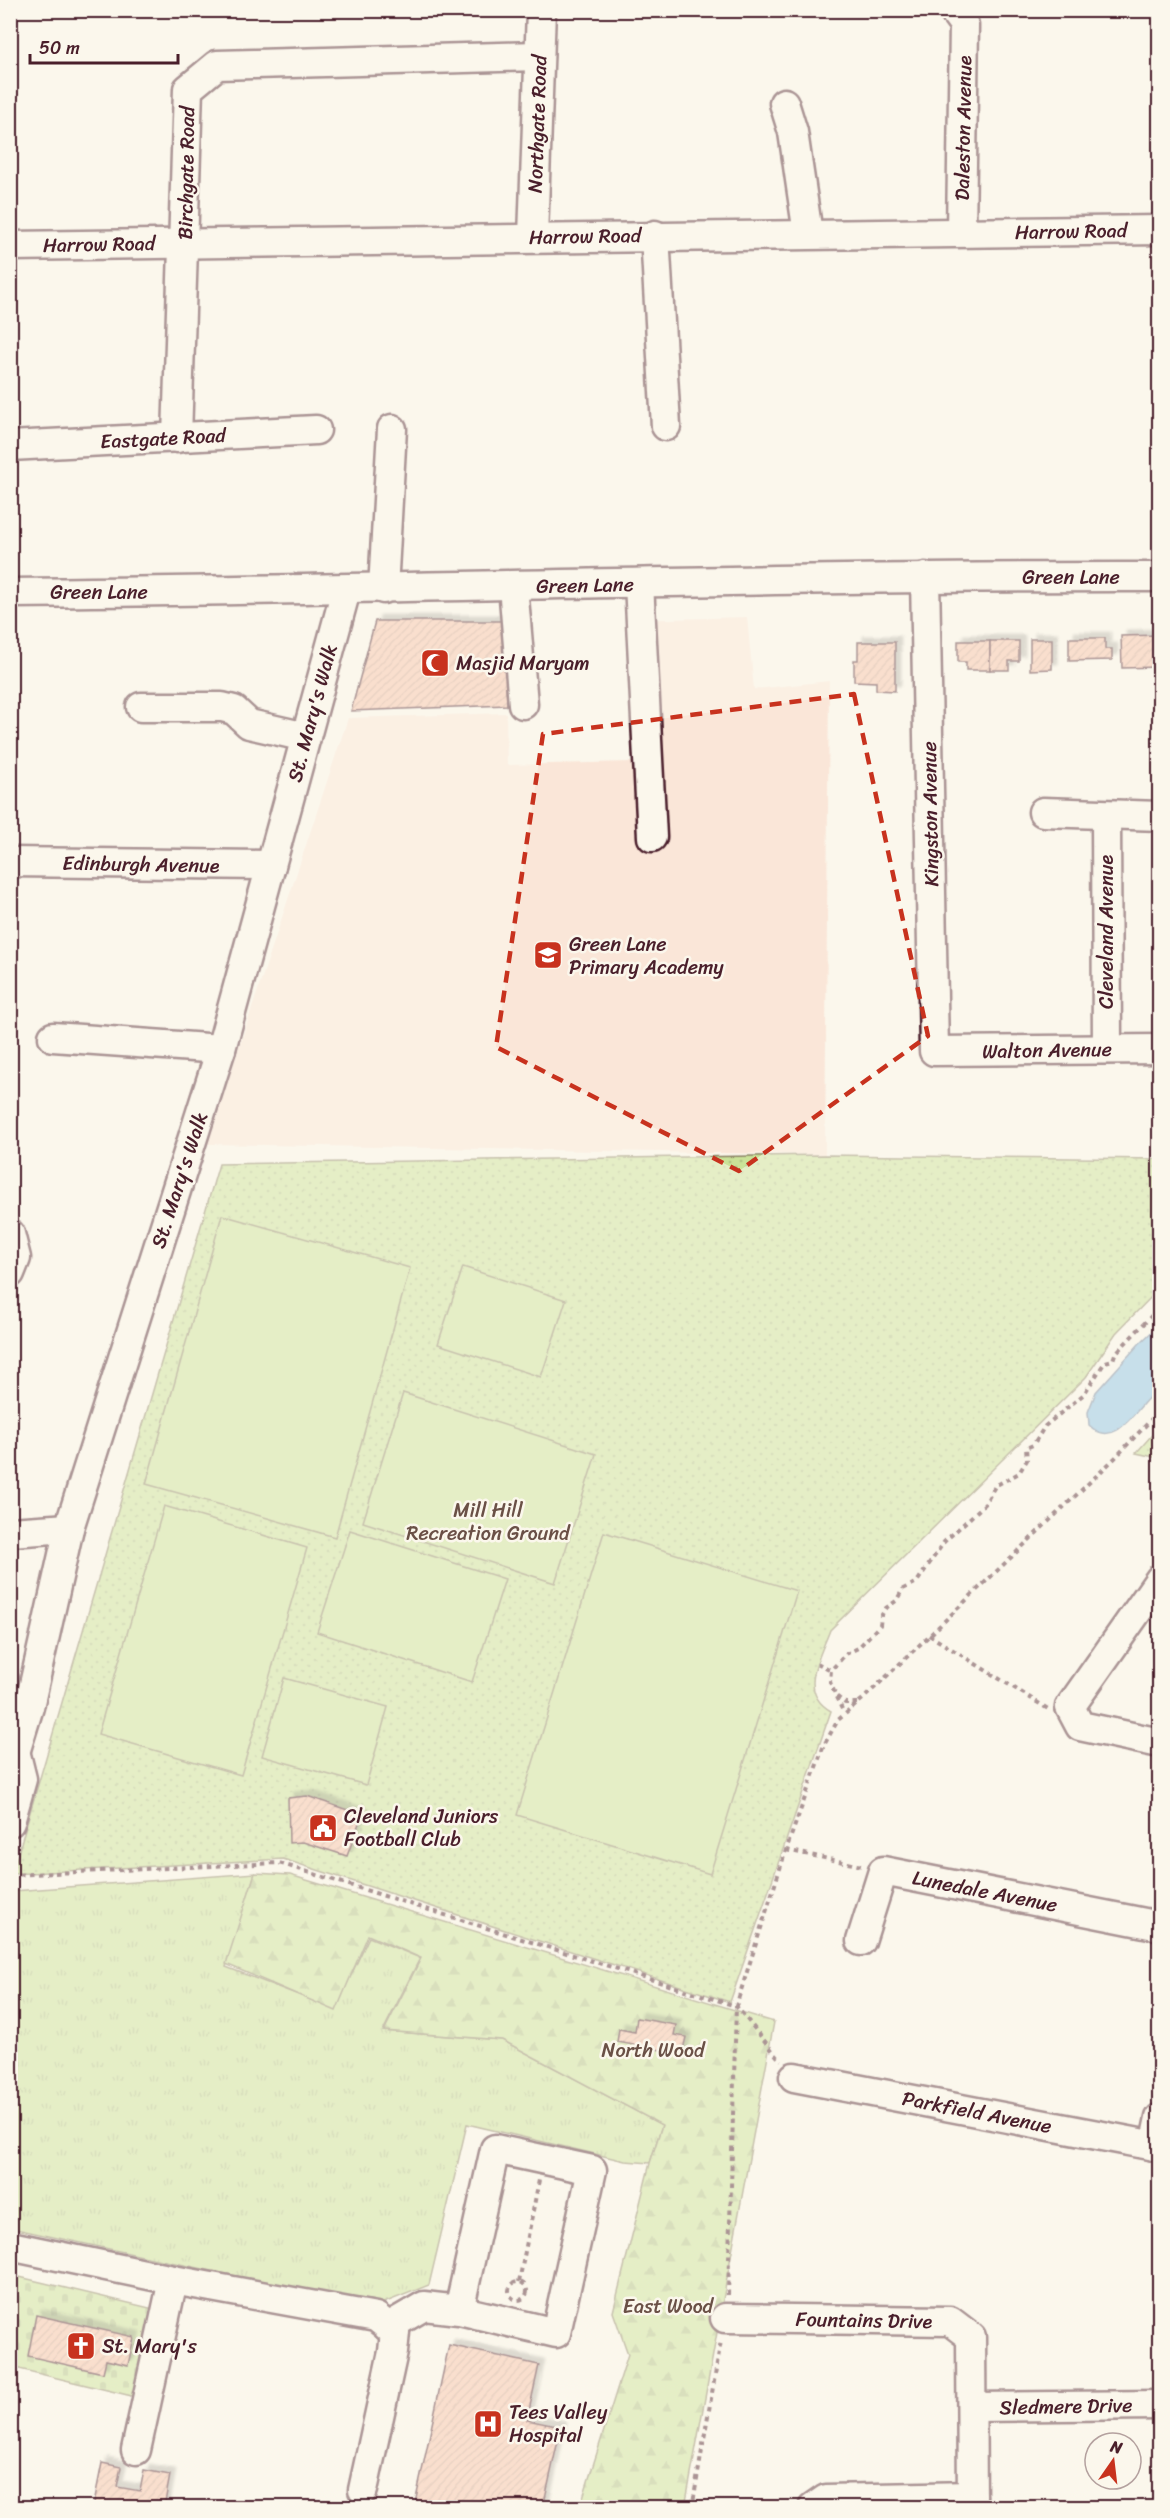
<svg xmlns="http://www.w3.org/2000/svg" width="1170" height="2518" font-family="Sriracha,sans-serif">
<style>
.built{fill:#fae6d8}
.grass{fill:url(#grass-tufts);stroke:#8a8062;stroke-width:1.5}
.forest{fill:url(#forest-firs);stroke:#8a8062;stroke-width:1.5}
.cemetery{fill:url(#cemetery-stones);stroke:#8a8062;stroke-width:1.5}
.park{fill:url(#park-dots);stroke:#8a8062;stroke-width:1.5}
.garden{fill:#cae298;stroke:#8a8062;stroke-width:1.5}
.water{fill:#87c0e6;stroke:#6f809b;stroke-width:1.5}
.building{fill:url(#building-hatch);stroke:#4a1f2b;stroke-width:1.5;filter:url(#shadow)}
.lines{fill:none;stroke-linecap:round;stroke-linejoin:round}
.minor-casing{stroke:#4a1f2b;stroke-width:33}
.path{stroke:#4a1f2b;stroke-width:4;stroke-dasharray:4.5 4.5;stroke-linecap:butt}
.minor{stroke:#fbf7ec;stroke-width:28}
.marked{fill:none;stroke:#c8321e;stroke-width:4.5;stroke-dasharray:12 8;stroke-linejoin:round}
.labels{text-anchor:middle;stroke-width:5;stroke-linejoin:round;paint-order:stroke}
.street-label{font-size:20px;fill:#4a1f2b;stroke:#fbf7ec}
.poi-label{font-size:20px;fill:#4a1f2b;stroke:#fbf7ec;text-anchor:start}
.park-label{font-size:20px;fill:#6a5046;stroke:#fbf7ec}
</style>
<defs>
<pattern id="grass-tufts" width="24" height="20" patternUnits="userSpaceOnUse" patternTransform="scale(1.5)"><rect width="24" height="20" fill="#cae298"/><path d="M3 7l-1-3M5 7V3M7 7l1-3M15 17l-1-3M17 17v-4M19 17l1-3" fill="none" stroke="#afc183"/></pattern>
<pattern id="forest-firs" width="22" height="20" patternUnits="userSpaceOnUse" patternTransform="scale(1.5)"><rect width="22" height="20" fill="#cae298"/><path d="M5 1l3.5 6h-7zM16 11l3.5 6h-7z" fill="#afc183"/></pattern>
<pattern id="cemetery-stones" width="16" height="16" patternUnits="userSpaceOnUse" patternTransform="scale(1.5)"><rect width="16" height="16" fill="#cae298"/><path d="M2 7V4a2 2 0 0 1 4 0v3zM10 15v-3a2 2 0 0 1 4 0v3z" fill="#afc183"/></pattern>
<pattern id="park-dots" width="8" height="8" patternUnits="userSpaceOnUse" patternTransform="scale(1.5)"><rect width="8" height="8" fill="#cae298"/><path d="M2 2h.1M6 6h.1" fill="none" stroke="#afc183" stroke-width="1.8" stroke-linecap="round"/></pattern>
<pattern id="building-hatch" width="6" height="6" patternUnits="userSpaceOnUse" patternTransform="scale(1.5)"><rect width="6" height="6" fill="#f6c0a8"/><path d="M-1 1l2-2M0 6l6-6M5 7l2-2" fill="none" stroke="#d4a591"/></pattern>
<filter id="shadow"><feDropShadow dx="5.5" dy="-5.5" stdDeviation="1.5" flood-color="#0004"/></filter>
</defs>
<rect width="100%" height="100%" fill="#fbf7ec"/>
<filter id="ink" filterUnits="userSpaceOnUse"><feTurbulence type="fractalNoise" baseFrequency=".0167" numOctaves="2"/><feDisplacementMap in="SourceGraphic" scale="12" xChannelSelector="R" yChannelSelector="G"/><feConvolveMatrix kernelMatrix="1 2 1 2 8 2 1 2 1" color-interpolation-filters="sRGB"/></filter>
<g filter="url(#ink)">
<polygon class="built" points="747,617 754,689 829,681 825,1155 207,1144 348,718 506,713 507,765 633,762 630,620"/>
<polygon class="grass" points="255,1873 226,1967 335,2009 369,1937 420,1958 383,2031 502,2040 662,2125 650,2163 625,2161 467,2124 429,2285 376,2306 11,2228 10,1899 13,1891"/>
<polygon class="forest" points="255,1873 290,1875 774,2022 685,2507 580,2507 628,2354 613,2312 650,2163 662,2125 502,2040 384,2031 421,1958 368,1935 336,2011 226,1964"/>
<polygon class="cemetery" points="11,2275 154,2309 136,2397 11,2367"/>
<g class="park">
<path d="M 825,1155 L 1159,1159 L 1159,1289 L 1116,1333 L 1086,1377 L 830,1630 C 820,1657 797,1692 831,1711 L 730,2002 L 283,1859 L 12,1874 L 219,1164 Z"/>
<polygon points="1159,1427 1159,1458 1136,1453"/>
</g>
<g class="garden">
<polygon points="222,1215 410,1268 335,1537 146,1484"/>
<polygon points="463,1267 566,1300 541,1377 438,1344"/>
<polygon points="403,1393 596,1454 555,1583 363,1522"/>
<polygon points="164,1506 307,1548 241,1775 98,1734"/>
<polygon points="350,1530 505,1579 472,1682 317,1632"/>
<polygon points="604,1532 797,1591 710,1874 517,1815"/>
<polygon points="284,1678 388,1707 366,1785 262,1756"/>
</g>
<path class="water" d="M 1159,1325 C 1160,1343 1162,1364 1160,1382 C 1158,1389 1148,1398 1143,1404 C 1129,1421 1110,1447 1089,1425 L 1088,1412 L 1096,1392 L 1139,1344 Z"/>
<g class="building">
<polygon points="375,621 504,621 507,705 351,711"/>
<polygon points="1157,635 1158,667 1122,668 1121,636"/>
<polygon points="1069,638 1105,638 1105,649 1112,649 1112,660 1069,661"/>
<polygon points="1030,639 1052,639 1052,669 1030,670"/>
<polygon points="958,641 990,641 990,670 966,670 966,662 958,662"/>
<polygon points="990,641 1019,641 1019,661 1009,661 1009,670 990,670"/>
<polygon points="858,642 895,642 895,691 876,690 876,682 854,681 854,660 858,660"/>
<polygon points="307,1796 362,1815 347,1856 303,1842 289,1843 288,1798"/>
<polygon points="637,2018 676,2025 674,2035 686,2037 682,2054 617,2042 619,2029 635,2032"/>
<polygon points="36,2315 134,2337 128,2365 106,2360 103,2373 28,2356"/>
<polygon points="449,2345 539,2365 527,2420 561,2427 543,2508 414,2508"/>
<polygon points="102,2463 121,2467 117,2487 140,2491 144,2470 170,2475 164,2508 93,2508"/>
</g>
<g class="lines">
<g class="minor-casing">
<g id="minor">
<polyline points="953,10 964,25 961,232"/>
<polyline points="784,103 793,132 808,234"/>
<polyline points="655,235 666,426"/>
<polyline points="533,237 541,10"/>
<polyline points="10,246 1160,230"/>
<polyline points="177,438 188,89 217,65 539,56"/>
<polyline points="10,446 316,430"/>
<polyline points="925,577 934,1051 1160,1049"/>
<polyline points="639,583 652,837"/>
<polyline points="513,586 523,704"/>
<polyline points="383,589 392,429"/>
<path d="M 10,593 C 394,590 776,576 1160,577"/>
<polyline points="141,707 222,707 234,710 249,724 306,737"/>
<polyline points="1043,812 1160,816"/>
<polyline points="1106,815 1107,1049"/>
<polyline points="10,862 271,865"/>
<polyline points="53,1037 221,1049"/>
<polyline points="10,1234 16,1258 10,1273"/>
<polyline points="10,1532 69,1528"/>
<polyline points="1160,1579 1070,1707 1080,1726 1160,1743"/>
<polyline points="10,1769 29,1707 69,1528 221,1049 346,590"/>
<polyline points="10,1822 22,1779 15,1751"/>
<polyline points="861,1941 883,1871 1160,1926"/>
<polyline points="794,2077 1160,2147"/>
<polyline points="1154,2146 1160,2118"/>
<polyline points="10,2246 173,2280 376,2317 395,2332 393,2352 363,2490"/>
<polyline points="725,2318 950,2321 971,2337 972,2508"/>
<polyline points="388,2327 424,2306 459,2310 556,2333 592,2170 495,2149 459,2310"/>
<polyline points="972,2407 1160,2405"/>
<polyline points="136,2450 173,2280"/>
<polyline points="813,2508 826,2499 972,2496"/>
</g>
</g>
<g class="path">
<polyline points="929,1635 1048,1709"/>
<polyline points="817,1663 831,1670"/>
<polyline points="836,1697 844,1713"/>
<polyline points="857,1703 845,1703 836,1696 830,1682 831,1670 846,1654 858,1648 880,1625 881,1616 886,1608 896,1601 903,1589 917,1582 944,1542 985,1504 995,1486 1019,1473 1027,1460 1026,1448 1033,1445 1045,1426 1084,1394 1105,1362 1113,1360 1115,1354 1160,1307"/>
<polyline points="786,1850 862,1866"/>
<polyline points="10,1875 279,1863 736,2006 781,2061"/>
<polyline points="519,2282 539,2180"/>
<circle cx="518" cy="2291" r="9"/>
<polyline points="728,2295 736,2006 786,1850 824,1745 838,1720 864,1698 1115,1458 1160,1410"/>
<polyline points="692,2508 721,2341"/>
</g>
<use href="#minor" class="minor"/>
</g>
</g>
<path d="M0 0H1170V2518H0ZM 854,694 L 928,1036 L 739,1171 L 496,1047 L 543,734 Z" fill="#fbf7ec" fill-opacity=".55" fill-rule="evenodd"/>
<path class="marked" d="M 854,694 L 928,1036 L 739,1171 L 496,1047 L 543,734 Z"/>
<defs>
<g id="mosque-square" transform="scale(1.5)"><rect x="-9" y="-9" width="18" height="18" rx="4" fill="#c8321e" stroke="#fbf7ec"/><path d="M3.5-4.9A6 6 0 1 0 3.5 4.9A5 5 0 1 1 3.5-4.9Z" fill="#fff"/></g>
<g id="school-square" transform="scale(1.5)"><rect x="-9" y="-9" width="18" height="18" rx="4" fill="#c8321e" stroke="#fbf7ec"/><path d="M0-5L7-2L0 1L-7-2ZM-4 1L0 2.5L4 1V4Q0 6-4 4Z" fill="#fff"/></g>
<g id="civic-square" transform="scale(1.5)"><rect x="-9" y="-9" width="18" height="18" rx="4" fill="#c8321e" stroke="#fbf7ec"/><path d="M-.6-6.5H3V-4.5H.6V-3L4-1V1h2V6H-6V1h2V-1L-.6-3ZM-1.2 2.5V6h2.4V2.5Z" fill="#fff"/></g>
<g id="church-square" transform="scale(1.5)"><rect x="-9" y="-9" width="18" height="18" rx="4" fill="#c8321e" stroke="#fbf7ec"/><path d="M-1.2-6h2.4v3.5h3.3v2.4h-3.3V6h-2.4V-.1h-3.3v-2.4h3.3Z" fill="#fff"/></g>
<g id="hospital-square" transform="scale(1.5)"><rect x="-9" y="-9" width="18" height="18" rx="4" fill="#c8321e" stroke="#fbf7ec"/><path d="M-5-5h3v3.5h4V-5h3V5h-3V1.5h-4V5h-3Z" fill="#fff"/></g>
</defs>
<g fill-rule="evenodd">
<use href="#mosque-square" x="435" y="663"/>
<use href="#school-square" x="548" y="955"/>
<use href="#civic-square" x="323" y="1828"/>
<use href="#church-square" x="81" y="2346"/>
<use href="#hospital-square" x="488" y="2424"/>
</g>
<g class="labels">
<g class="street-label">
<text transform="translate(537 124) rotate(-88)" y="7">Northgate Road</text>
<text transform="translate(963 128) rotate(-89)" y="7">Daleston Avenue</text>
<text transform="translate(186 173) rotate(-89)" y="7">Birchgate Road</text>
<text transform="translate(1071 231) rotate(-1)" y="7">Harrow Road</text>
<text transform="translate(585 236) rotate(-1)" y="7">Harrow Road</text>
<text transform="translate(99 244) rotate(-1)" y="7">Harrow Road</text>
<text transform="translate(163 438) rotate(-3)" y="7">Eastgate Road</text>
<text x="1071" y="584">Green Lane</text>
<text transform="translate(585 585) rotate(-1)" y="7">Green Lane</text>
<text x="99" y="599">Green Lane</text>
<text transform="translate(312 713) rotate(-75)" y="7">St. Mary's Walk</text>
<text transform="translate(930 814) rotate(-91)" y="7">Kingston Avenue</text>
<text transform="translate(141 864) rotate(1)" y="7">Edinburgh Avenue</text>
<text transform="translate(1106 932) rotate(-90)" y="7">Cleveland Avenue</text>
<text transform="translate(1047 1050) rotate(-1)" y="7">Walton Avenue</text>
<text transform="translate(179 1180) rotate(-72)" y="7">St. Mary's Walk</text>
<text transform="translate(985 1891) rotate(11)" y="7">Lunedale Avenue</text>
<text transform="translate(977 2112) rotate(11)" y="7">Parkfield Avenue</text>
<text transform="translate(864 2320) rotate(1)" y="7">Fountains Drive</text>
<text transform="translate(1066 2406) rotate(-1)" y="7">Sledmere Drive</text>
</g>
<g class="poi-label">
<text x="456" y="670">Masjid Maryam</text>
<text x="569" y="951">Green Lane<tspan x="569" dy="23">Primary Academy</tspan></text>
<text x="344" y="1823">Cleveland Juniors<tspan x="344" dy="23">Football Club</tspan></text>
<text x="102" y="2353">St. Mary's</text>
<text x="509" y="2419">Tees Valley<tspan x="509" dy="23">Hospital</tspan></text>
</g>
<g class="park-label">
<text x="488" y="1517">Mill Hill<tspan x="488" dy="23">Recreation Ground</tspan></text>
<text x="653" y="2057">North Wood</text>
<text x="668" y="2313">East Wood</text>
</g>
</g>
<rect width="1170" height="2518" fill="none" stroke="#fbf7ec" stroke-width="36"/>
<rect x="18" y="18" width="1134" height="2482" fill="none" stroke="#4a1f2b" stroke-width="2" filter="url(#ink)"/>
<g transform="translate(1113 2461) rotate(14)"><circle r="28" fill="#fbf7ec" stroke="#b4a19f" stroke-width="1.5"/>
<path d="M0-4.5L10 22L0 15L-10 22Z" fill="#c8321e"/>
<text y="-9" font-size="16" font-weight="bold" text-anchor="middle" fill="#4a1f2b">N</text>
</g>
<path d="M30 54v9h148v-9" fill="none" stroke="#4a1f2b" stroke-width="3"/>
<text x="39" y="54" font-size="18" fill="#4a1f2b" stroke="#fbf7ec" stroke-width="4.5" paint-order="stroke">50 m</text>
</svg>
